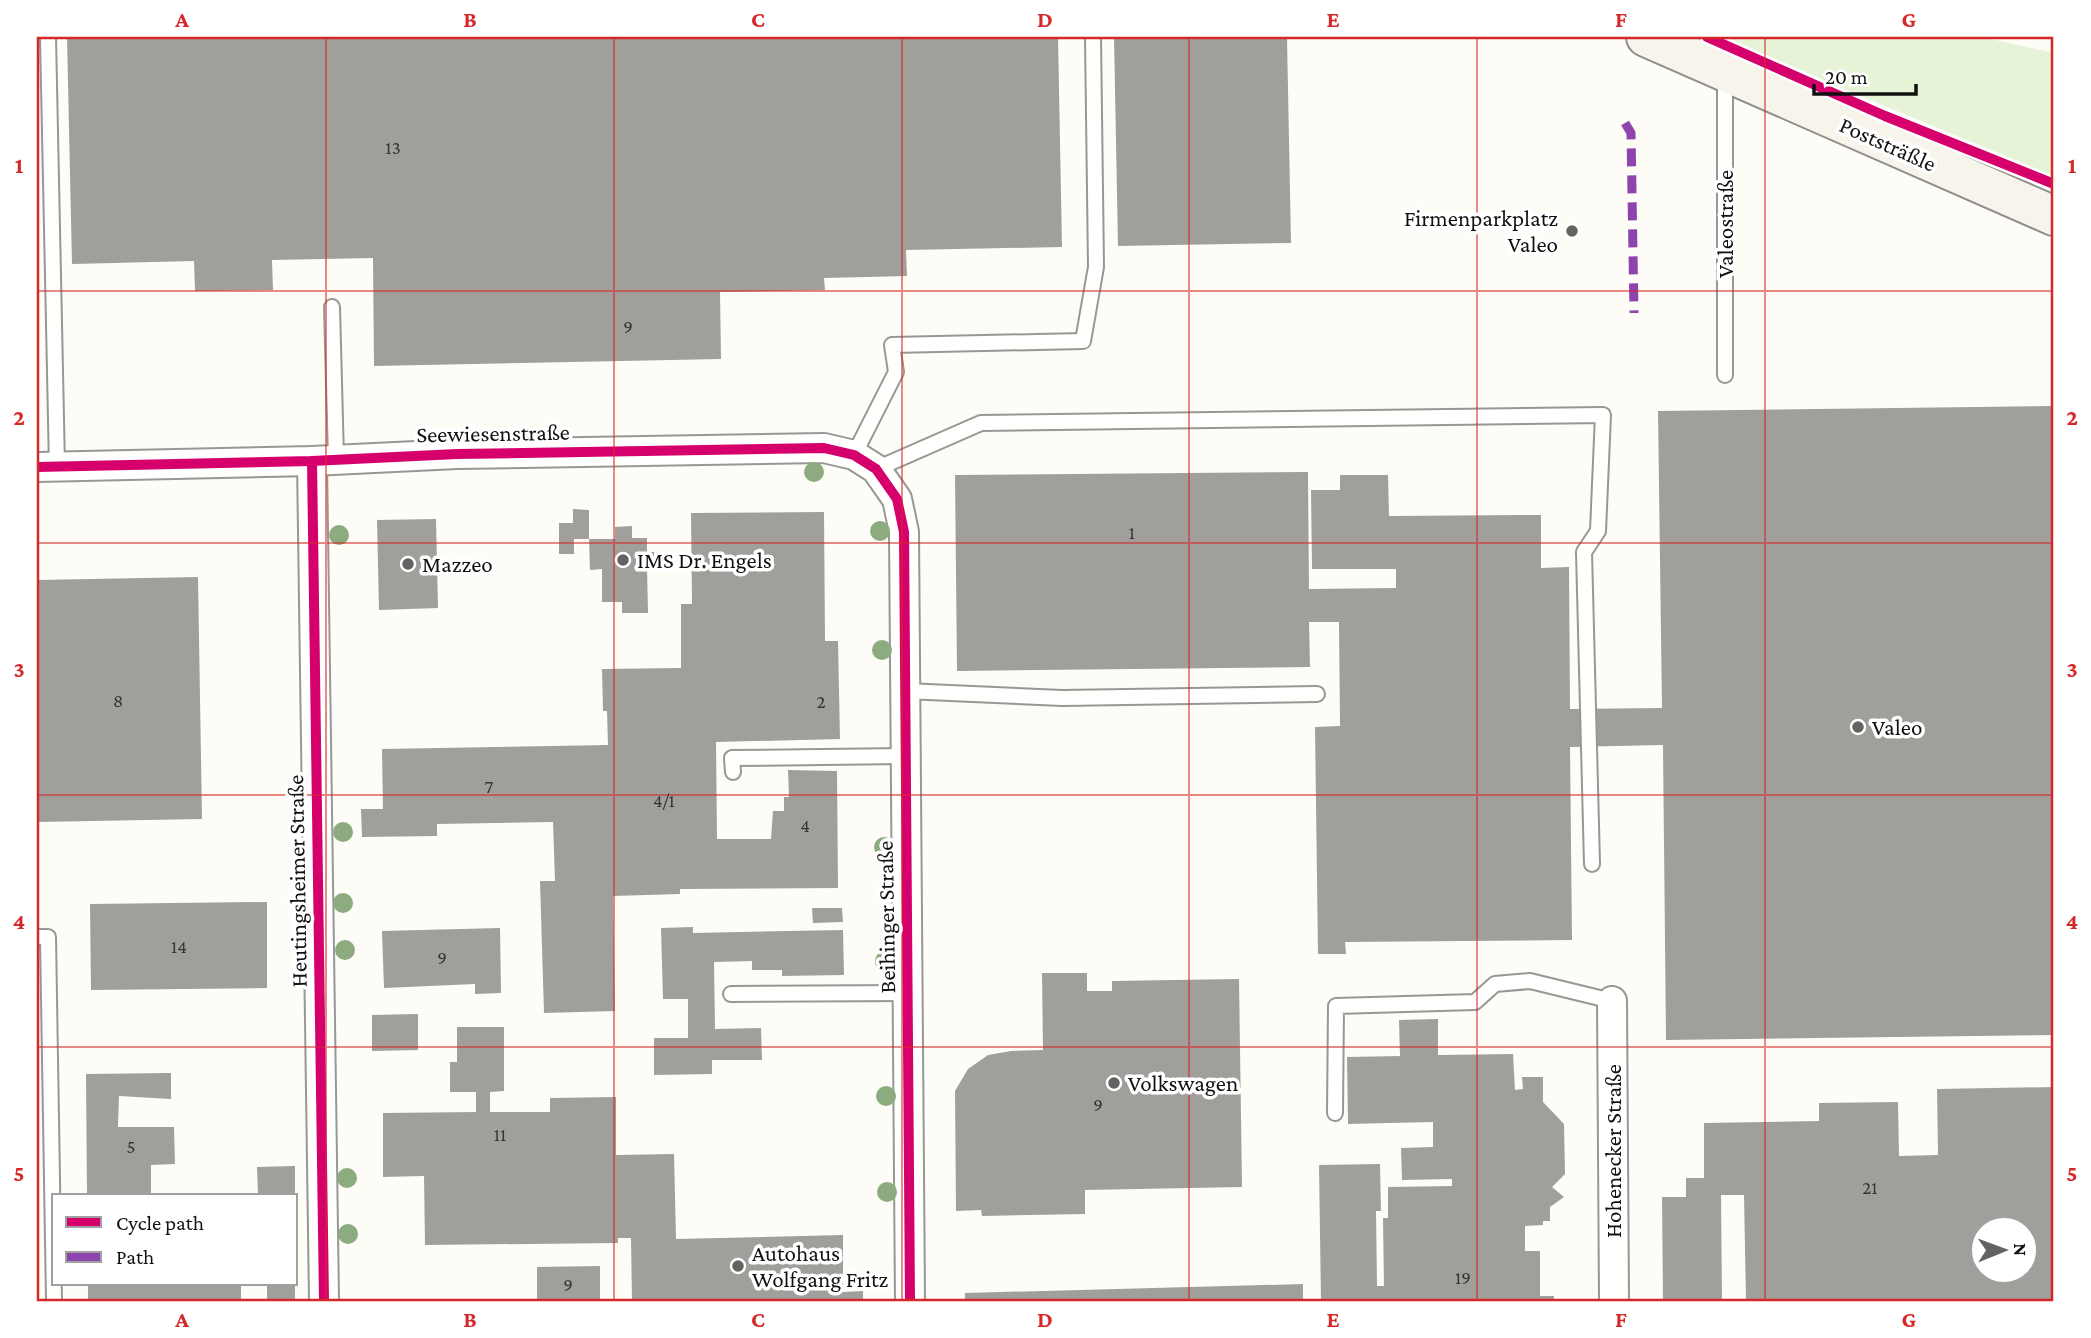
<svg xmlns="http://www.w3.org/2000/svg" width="2091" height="1338" font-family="'Crimson Pro',serif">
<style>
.green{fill:#e7f3d7}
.building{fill:#a19f9c;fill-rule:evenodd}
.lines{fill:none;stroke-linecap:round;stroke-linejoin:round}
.lane-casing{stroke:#979795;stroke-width:18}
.street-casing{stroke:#979795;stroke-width:32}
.secondary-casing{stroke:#8e8d8b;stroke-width:42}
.lane{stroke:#fffffe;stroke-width:14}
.street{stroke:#fffffe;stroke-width:28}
.secondary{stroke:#f6f4eb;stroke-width:38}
.quiet{stroke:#8e44ad;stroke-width:9;stroke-dasharray:18 9;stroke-linecap:butt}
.cycleway-casing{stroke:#fff;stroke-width:15}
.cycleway{stroke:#d6006c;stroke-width:10}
.tree{fill:#8cac80}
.grid{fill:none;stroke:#d62828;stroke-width:2;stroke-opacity:0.55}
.poi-dot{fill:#646362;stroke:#fff;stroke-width:2.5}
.labels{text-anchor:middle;stroke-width:7;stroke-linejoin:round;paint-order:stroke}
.number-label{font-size:19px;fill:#353434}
.street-label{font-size:23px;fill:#111;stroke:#fff}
.poi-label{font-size:23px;fill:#111;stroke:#fff;text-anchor:start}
.neatline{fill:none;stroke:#d62828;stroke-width:2.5}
.grid-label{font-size:23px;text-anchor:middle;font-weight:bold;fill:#d62828}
</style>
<rect width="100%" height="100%" fill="#fdfcf7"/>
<polygon class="green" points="1726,37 1982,37 2054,53 2054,176 1839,87"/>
<g class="building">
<polygon points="67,37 1058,37 1062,247 906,250 907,276 824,278 825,290 720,292 721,359 374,366 373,258 272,260 273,290 195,291 194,261 72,264"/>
<polygon points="1114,37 1287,37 1291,243 1118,246"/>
<polygon points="2054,406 2054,1035 1666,1040 1663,745 1570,747 1572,940 1345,942 1346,954 1318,954 1315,727 1340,726 1339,622 1309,622 1310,667 957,671 955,475 1308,472 1309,589 1396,588 1396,569 1312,569 1311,490 1340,490 1340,475 1388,475 1389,516 1541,515 1541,568 1569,567 1570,709 1662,708 1658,411"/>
<polygon points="573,509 589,510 589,539 574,539 574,554 559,554 559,523 573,523"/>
<polygon points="824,512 825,641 838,641 840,739 716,742 717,839 771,839 773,811 784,811 784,797 789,797 788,770 837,771 838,888 680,889 680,894 613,896 615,1011 544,1013 540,881 555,881 553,822 437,824 437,836 362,837 361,809 383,809 382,749 608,745 607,711 603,711 602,669 681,668 681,604 692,604 691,513"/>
<polygon points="436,519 438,608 379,610 377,520"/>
<polygon points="632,526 632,538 647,538 647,552 654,552 654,567 647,567 648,613 622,613 622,602 602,602 602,569 590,570 589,539 615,539 615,527"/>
<polygon points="198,577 202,819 37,822 37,580"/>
<polygon points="267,902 267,988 91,990 90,904"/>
<polygon points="812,908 842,908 843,922 813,923"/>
<polygon points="693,927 693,933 843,930 844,975 782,976 782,970 752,970 752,961 714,962 715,1029 761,1028 762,1060 712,1060 712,1074 654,1075 654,1038 688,1038 688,999 663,999 661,928"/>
<polygon points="500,928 501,993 475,994 475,984 384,988 382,931"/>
<polygon points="1042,973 1087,973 1087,991 1112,991 1112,981 1239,979 1242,1187 1085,1190 1085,1214 982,1216 981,1210 956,1211 955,1091 968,1069 988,1055 1011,1051 1043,1050"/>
<polygon points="418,1014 418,1050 372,1051 372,1015"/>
<polygon points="1438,1019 1438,1055 1513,1054 1515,1090 1523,1089 1522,1077 1543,1077 1543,1102 1564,1124 1565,1174 1552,1187 1564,1197 1550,1207 1550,1221 1543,1221 1543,1225 1525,1226 1525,1251 1540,1251 1540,1296 1554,1296 1554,1301 1321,1301 1319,1165 1380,1164 1381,1211 1376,1211 1377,1286 1384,1286 1383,1218 1388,1218 1388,1187 1452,1186 1452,1179 1402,1180 1401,1148 1433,1147 1433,1122 1348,1124 1347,1057 1400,1056 1399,1020"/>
<polygon points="457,1027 504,1027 504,1091 490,1092 490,1112 550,1112 550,1098 616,1097 616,1155 674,1154 676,1239 843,1235 843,1292 863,1291 863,1301 632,1301 631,1238 618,1238 618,1243 425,1245 424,1176 383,1177 383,1113 476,1112 476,1092 450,1092 450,1062 457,1062"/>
<polygon points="171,1073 171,1099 119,1096 118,1127 174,1127 175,1164 151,1165 151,1196 87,1196 86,1074"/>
<path d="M 2054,1087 L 2054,1301 L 1746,1301 L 1744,1195 L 1721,1195 L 1722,1301 L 1663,1301 L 1662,1197 L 1686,1197 L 1686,1178 L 1704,1178 L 1704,1123 L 1819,1121 L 1819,1103 L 1898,1102 L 1899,1156 L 1938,1155 L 1937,1089 ZM 1982,1230 L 2024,1230 L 2024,1272 L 1982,1272 Z"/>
<polygon points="295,1166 295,1196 258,1196 257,1167"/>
<polygon points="600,1266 600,1301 537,1301 537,1267"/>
<rect x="88" y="1284" width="153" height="17"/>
<rect x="267" y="1284" width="28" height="17"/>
<polygon points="1303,1284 1303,1301 965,1301 965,1293"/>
</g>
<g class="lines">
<g class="lane-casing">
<g id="lane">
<polyline points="48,37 57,467"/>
<polyline points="332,307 336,459"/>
<polyline points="1725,375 1725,74"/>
<polyline points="854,455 896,372 892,345 1083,341 1096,267 1093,37"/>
<polyline points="876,469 981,423 1603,415 1598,531 1584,552 1592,864"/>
<polyline points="905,691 1062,698 1317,694"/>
<polyline points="733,772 732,758 905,756"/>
<polyline points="37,937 48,937 54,1301"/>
<polyline points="731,994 908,993"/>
<polyline points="1335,1113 1336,1006 1475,1002 1495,984 1530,981 1612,1001"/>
</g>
</g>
<g class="street-casing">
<g id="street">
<polyline points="312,461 324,1301"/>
<polyline points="37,467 312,461 457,454 824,448 854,455 876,469 897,499 904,532 910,1301"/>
<polyline points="1612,1001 1614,1301"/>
</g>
</g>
<g class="secondary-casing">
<polyline id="secondary" points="1646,37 2054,216"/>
</g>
<use href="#lane" class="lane"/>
<use href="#street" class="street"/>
<use href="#secondary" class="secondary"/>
<polyline class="quiet" points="1625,123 1631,133 1634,313"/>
<g class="cycleway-casing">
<g id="cycleway">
<polyline points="1707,37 1885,116 2054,184"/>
<polyline points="312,461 324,1301"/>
<polyline points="37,467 312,461 457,454 824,448 854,455 876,469 897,499 904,532 910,1301"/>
</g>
</g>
<use href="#cycleway" class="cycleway"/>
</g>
<g class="tree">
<circle cx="814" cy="472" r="10"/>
<circle cx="880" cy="531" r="10"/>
<circle cx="339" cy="535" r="10"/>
<circle cx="882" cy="650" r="10"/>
<circle cx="343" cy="832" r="10"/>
<circle cx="884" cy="847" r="10"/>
<circle cx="343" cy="903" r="10"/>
<circle cx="345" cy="950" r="10"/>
<circle cx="885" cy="961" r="10"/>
<circle cx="886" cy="1096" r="10"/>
<circle cx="347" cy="1178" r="10"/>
<circle cx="887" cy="1192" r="10"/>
<circle cx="348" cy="1234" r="10"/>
</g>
<path class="grid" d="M 326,37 L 326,1301M 614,37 L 614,1301M 902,37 L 902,1301M 1189,37 L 1189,1301M 1477,37 L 1477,1301M 1765,37 L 1765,1301M 37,291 L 2054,291M 37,543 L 2054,543M 37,795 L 2054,795M 37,1047 L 2054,1047"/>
<g class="poi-dot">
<circle cx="1572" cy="231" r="7"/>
<circle cx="623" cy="560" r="7"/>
<circle cx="408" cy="564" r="7"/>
<circle cx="1858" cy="727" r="7"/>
<circle cx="1114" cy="1083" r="7"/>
<circle cx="738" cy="1266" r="7"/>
</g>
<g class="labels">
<g class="number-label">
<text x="393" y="154">13</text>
<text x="628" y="333">9</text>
<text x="1132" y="539">1</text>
<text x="118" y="707">8</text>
<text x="821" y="708">2</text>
<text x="489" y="793">7</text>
<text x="664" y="807">4/1</text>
<text x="805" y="832">4</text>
<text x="179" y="953">14</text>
<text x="442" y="964">9</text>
<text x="1098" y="1111">9</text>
<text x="500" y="1141">11</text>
<text x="131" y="1153">5</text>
<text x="1870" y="1194">21</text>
<text x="1463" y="1284">19</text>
<text x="568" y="1291">9</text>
</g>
<g class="street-label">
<text transform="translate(1888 144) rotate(24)" y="8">Poststräßle</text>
<text transform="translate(1725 224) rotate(-90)" y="8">Valeostraße</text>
<text transform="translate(493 433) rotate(-1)" y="8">Seewiesenstraße</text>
<text transform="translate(297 881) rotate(-91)" y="8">Heutingsheimer Straße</text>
<text transform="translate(886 917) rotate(-91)" y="8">Beihinger Straße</text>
<text transform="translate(1613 1151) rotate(-90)" y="8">Hohenecker Straße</text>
</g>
<g class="poi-label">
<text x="1558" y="226" text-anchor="end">Firmenparkplatz<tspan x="1558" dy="26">Valeo</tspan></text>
<text x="637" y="568">IMS Dr. Engels</text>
<text x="422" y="572">Mazzeo</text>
<text x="1872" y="735">Valeo</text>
<text x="1128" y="1091">Volkswagen</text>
<text x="752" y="1261">Autohaus<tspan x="752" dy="26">Wolfgang Fritz</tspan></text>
</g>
</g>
<rect width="2091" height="1338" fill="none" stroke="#ffffff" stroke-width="77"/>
<rect x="52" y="1194" width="245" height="91" fill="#ffffff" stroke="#a0a0a0" stroke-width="2"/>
<rect x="66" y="1217" width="35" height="10" fill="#d6006c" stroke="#a0a0a0" stroke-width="2"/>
<text x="116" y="1230" font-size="21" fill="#111111">Cycle path</text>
<rect x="66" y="1252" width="35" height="10" fill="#8e44ad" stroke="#a0a0a0" stroke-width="2"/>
<text x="116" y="1264" font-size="21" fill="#111111">Path</text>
<g transform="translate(2004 1250) rotate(89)"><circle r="33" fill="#ffffff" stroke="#a0a0a0" stroke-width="2"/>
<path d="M0-5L12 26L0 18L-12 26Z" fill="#646362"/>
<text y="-10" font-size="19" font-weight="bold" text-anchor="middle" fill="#111111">N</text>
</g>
<path d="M1814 84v10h102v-10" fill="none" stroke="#111111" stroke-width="3.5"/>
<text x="1825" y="84" font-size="21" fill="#111111" stroke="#ffffff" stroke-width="5" paint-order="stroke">20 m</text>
<rect x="38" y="38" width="2014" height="1262" class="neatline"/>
<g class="grid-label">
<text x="182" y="27">A</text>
<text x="470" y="27">B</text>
<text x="758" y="27">C</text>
<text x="1045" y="27">D</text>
<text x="1333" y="27">E</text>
<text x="1621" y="27">F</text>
<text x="1909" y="27">G</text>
<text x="19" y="173">1</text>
<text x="2072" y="173">1</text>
<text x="19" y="425">2</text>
<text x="2072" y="425">2</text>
<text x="19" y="677">3</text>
<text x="2072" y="677">3</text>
<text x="19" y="929">4</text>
<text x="2072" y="929">4</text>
<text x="19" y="1181">5</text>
<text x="2072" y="1181">5</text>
<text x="182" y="1327">A</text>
<text x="470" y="1327">B</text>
<text x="758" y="1327">C</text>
<text x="1045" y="1327">D</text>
<text x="1333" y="1327">E</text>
<text x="1621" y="1327">F</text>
<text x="1909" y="1327">G</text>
</g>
</svg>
